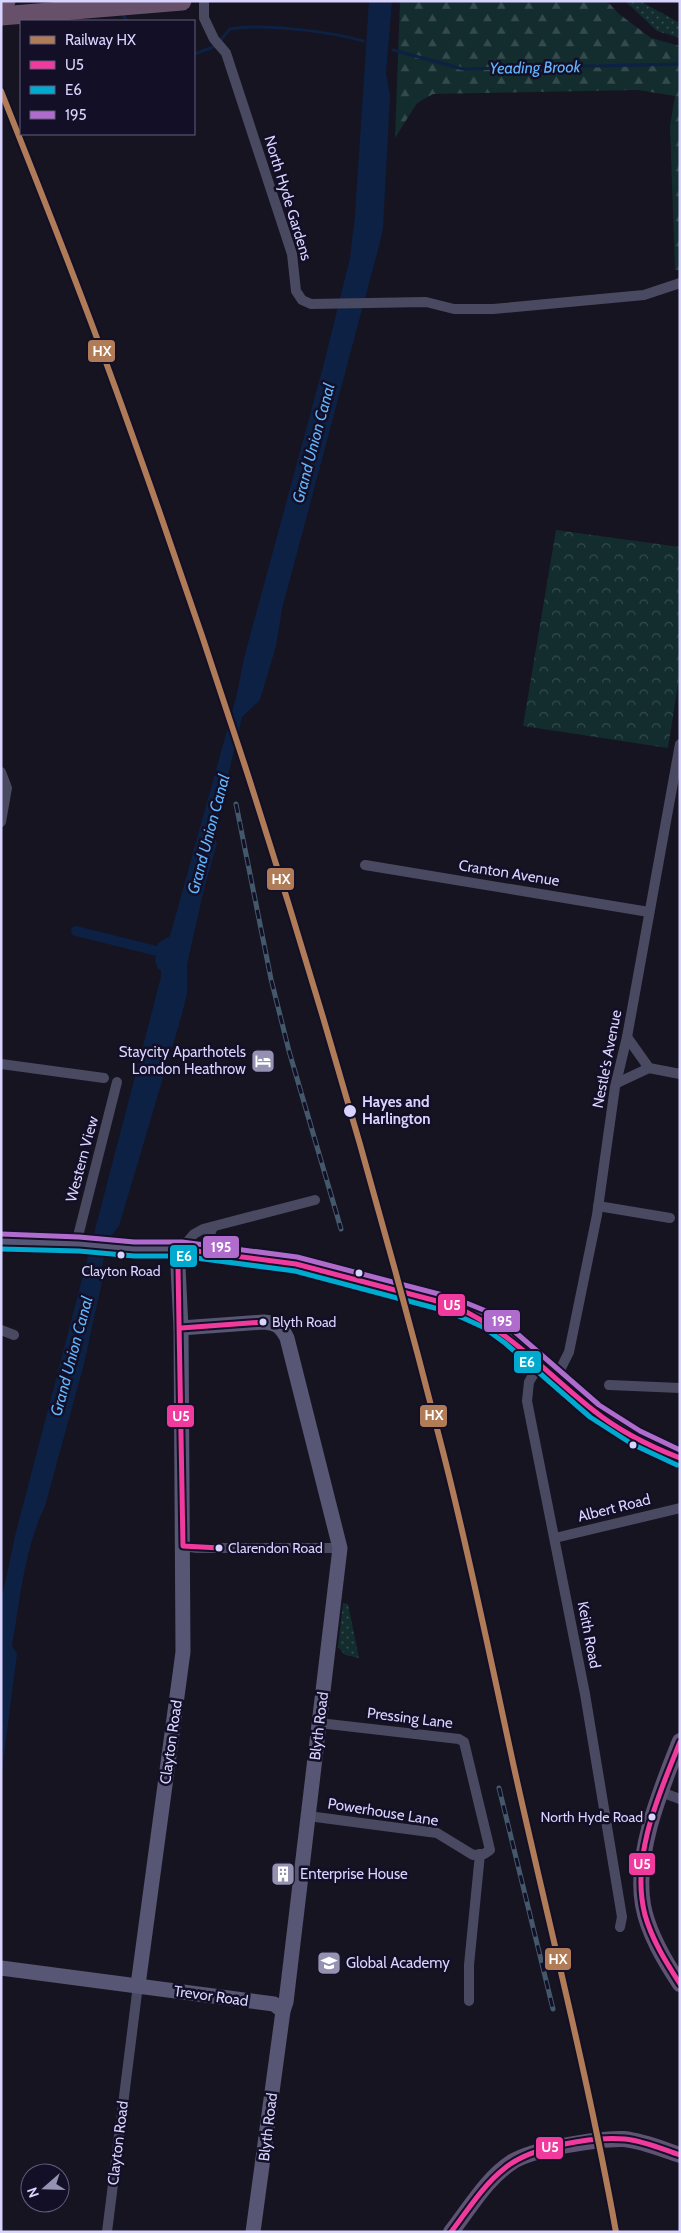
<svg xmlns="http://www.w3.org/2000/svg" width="681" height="2233" font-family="Cabin,sans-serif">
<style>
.grass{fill:url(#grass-dots)}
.forest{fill:url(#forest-firs)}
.park{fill:url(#park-crowns)}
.water{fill:#0d2144}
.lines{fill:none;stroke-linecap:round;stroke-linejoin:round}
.stream{stroke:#0d2144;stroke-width:3}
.canal{stroke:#0d2144;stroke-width:10}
.street{stroke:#4a4962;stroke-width:10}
.secondary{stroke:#575674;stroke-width:15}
.primary{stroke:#5e5373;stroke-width:16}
.highway{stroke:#67516a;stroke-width:19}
.rail-casing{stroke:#43596b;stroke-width:5}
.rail{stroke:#130f26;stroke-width:3;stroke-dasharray:9;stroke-linecap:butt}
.bus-1-casing{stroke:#130f26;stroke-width:9}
.bus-2-casing{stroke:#130f26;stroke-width:9}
.bus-3-casing{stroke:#130f26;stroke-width:9}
.bus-1{stroke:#f13a9d;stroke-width:5}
.bus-2{stroke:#00a9ce;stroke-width:5}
.bus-3{stroke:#b06ccc;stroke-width:5}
.rail-1-casing{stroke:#130f26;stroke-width:10}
.rail-1{stroke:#b07c57;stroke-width:6}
.stop-dot{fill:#d9d4ff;stroke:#130f26;stroke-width:2}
.labels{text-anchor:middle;stroke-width:5;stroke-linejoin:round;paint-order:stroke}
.bus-label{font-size:14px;fill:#d9d4ff;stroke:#130f26;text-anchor:start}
.street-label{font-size:15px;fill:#d9d4ff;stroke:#130f26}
.poi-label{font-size:15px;fill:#d9d4ff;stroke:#130f26;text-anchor:start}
.stop-label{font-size:15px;font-weight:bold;fill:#d9d4ff;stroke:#130f26;text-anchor:start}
.water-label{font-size:16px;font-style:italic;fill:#62b6ff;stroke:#130f26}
.line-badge{stroke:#130f26;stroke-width:2}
.badge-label{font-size:14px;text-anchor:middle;font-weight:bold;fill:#fff}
</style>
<defs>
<pattern id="grass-dots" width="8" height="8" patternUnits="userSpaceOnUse" patternTransform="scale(1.25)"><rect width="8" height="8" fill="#132c2d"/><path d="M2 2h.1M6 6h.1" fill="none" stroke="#354a4c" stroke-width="1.8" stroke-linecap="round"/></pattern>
<pattern id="forest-firs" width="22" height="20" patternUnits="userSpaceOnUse" patternTransform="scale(1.25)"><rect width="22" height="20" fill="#132c2d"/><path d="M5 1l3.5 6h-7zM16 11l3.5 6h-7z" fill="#354a4c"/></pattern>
<pattern id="park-crowns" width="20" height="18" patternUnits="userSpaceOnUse" patternTransform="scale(1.25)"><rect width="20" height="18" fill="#132c2d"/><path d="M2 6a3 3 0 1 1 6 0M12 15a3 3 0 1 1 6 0" fill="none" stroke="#354a4c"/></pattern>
</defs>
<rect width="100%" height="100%" fill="#161421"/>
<g class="grass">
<polygon points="625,1 640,1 680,23 680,38 657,31"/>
<polygon points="343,1603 348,1604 359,1658 345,1655 338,1647"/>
</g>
<polygon class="forest" points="400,1 607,1 619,14 651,38 680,46 680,270 675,270 670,126 675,96 638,90 433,94 417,103 395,138"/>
<polygon class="park" points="556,530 680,547 680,672 668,748 523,726"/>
<path class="water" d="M 369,1 L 392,1 L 386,73 L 390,96 L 383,228 L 380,242 L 282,609 L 276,646 L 260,700 L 242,717 L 214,834 L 217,844 L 205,885 L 187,964 L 187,994 L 182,1014 L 119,1226 C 106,1239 105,1257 100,1274 L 103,1277 L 84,1364 L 45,1506 C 24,1549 20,1600 12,1646 L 17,1654 L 1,1778 L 1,1602 L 15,1536 L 161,977 L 161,970 L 158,969 L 155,960 L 158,943 L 170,936 L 236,698 L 244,658 L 323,367 L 350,258 L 355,215 Z"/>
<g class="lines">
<g class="stream">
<polyline points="121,12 127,21"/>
<path d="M 220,41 L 230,29 C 260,23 333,32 363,41"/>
<polyline points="393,50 463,69 680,64"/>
<polyline points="194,54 216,46"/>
</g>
<polyline class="canal" points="76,931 169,954"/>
<g class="street">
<polyline points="204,1 204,18 214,39 226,53 292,254 296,291 302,300 311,304 426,302 454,309 493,309 644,295 680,283"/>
<polyline points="1,772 7,788 1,822"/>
<polyline points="365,865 649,912"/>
<polyline points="627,1037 649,1068"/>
<polyline points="1,1064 104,1078"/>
<polyline points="617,1083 649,1068 680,1074"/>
<polyline points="598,1206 670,1218"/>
<polyline points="213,1227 206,1243 215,1253"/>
<polyline points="76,1244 117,1082"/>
<polyline points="181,1249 194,1234 203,1229 315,1200"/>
<polyline points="1,1330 14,1335"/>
<polyline points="540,1363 529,1382 527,1401 585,1694 622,1917 620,1927"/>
<polyline points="556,1378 569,1352 597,1215 615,1087 627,1037 680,744"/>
<polyline points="609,1385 680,1388"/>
<polyline points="555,1538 680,1508"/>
<polyline points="183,1546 197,1548 340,1548"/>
<polyline points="661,1792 680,1799"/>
<polyline points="308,1816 437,1833 473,1855 484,1854 490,1850 464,1742 459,1739 319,1723"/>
<polyline points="469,2001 469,1965 480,1854"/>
<polyline points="107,2232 138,1985"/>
</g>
<g class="secondary">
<path d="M 1,1241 L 79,1244 L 134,1249 L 181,1249 L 296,1264 L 452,1305 L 487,1320 L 510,1337 L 594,1411 C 621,1429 650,1447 680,1458"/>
<path d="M 181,1328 L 264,1322 C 276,1323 281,1326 287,1338 L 340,1548 L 286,2002 L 283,2011 L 253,2232"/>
<polyline points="1,1968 274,2004 283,2011"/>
<polyline points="138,1985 183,1652 181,1328 178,1267 181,1249"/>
</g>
<g class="primary">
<path d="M 680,1741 C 661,1789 634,1853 643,1905 C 648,1933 664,1960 680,1984"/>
<path d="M 451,2232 C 470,2208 486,2179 512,2162 C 532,2149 600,2138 624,2139 C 643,2141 662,2149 680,2155"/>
</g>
<g class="highway">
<polyline points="1,2 6,1"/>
<polyline points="1,16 182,1"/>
</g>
<g class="rail-casing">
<g id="rail">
<polyline points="236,804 271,979 289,1051 341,1229"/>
<polyline points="499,1788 553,2009"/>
</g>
</g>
<use href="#rail" class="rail"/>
<g class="bus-1-casing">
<g id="bus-1">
<path d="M 181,1249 L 296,1264 L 452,1305 C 509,1330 545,1372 593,1410 C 619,1431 649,1446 680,1458"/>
<polyline points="181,1249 178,1267 183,1546 220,1548"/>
<polyline points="181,1328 264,1322"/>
<path d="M 680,1742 C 659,1794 630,1858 645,1915 C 652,1940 666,1962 680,1984"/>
<path d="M 451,2232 C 468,2210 483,2185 505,2168 C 530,2147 592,2136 625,2139 C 644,2141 662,2149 680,2155"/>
</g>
</g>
<g class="bus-2-casing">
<polyline id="bus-2" points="1,1249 79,1251 134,1256 181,1256 295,1271 450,1312 483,1327 505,1343 590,1417 632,1444 677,1465"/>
</g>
<g class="bus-3-casing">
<polyline id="bus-3" points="1,1234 79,1237 134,1242 182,1242 297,1257 454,1298 491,1313 514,1331 599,1405 640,1431 680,1450"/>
</g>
<use href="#bus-1" class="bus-1"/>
<use href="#bus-2" class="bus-2"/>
<use href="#bus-3" class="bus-3"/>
<g class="rail-1-casing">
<path id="rail-1" d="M 1,91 C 45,202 89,313 129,426 C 249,760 353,1100 441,1444 C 469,1552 491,1662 515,1772 C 549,1925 588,2077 616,2232"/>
</g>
<use href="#rail-1" class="rail-1"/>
</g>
<defs>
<g id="hotel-square" transform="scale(1.25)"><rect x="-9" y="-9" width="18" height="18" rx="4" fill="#9591b1" stroke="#130f26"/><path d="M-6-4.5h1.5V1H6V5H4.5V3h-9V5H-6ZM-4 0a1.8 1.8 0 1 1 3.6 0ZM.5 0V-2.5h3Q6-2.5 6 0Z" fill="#fff"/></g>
<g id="building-square" transform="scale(1.25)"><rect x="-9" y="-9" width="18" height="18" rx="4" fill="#9591b1" stroke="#130f26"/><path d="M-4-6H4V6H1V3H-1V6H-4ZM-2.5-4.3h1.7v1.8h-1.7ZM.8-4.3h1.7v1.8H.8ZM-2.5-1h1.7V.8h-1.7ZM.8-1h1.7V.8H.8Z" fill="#fff"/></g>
<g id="school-square" transform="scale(1.25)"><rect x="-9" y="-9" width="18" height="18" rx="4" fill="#9591b1" stroke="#130f26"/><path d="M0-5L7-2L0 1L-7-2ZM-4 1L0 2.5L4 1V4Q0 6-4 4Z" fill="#fff"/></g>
</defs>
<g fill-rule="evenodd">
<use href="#hotel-square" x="263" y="1061"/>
<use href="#building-square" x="283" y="1874"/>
<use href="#school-square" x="329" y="1963"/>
</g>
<g class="stop-dot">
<circle cx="350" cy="1111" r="7"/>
<circle cx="121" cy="1255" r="4.5"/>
<circle cx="359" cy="1273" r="4.5"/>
<circle cx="263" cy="1322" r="4.5"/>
<circle cx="633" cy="1445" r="4.5"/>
<circle cx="219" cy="1548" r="4.5"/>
<circle cx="652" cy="1817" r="4.5"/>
</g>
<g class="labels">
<g class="bus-label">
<text x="121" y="1276" text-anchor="middle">Clayton Road</text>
<text x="272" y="1327">Blyth Road</text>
<text x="228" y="1553">Clarendon Road</text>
<text x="643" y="1822" text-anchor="end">North Hyde Road</text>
</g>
<g class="street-label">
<text transform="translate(288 198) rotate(73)" y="5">North Hyde Gardens</text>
<text transform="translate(509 873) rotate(9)" y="5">Cranton Avenue</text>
<text transform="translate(607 1059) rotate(-79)" y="5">Nestle's Avenue</text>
<text transform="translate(82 1159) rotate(-75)" y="5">Western View</text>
<text transform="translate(614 1508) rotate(-14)" y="5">Albert Road</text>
<text transform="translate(589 1635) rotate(79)" y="5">Keith Road</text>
<text transform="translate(410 1718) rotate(7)" y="5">Pressing Lane</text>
<text transform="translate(319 1726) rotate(-83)" y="5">Blyth Road</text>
<text transform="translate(171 1742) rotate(-82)" y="5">Clayton Road</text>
<text transform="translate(383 1812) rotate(9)" y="5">Powerhouse Lane</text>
<text transform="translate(211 1996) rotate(8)" y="5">Trevor Road</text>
<text transform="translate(268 2127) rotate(-83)" y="5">Blyth Road</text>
<text transform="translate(118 2143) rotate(-83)" y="5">Clayton Road</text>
</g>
<g class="poi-label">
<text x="246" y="1057" text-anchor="end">Staycity Aparthotels<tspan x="246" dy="17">London Heathrow</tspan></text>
<text x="300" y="1879">Enterprise House</text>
<text x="346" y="1968">Global Academy</text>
</g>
<g class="stop-label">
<text x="362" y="1107">Hayes and<tspan x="362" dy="17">Harlington</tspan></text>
</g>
<g class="water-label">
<text transform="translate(535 67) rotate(-1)" y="6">Yeading Brook</text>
<text transform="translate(313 443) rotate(-75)" y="6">Grand Union Canal</text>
<text transform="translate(208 834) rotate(-75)" y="6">Grand Union Canal</text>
<text transform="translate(71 1356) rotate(-75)" y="6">Grand Union Canal</text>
</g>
</g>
<g class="line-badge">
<rect x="87" y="339" width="29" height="24" rx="5" fill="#b07c57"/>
<rect x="266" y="867" width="29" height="24" rx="5" fill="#b07c57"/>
<rect x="202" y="1235" width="38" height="24" rx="5" fill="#b06ccc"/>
<rect x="169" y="1244" width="29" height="24" rx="5" fill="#00a9ce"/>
<rect x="437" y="1293" width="29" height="24" rx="5" fill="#f13a9d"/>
<rect x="483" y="1309" width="38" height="24" rx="5" fill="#b06ccc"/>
<rect x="513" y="1350" width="29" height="24" rx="5" fill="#00a9ce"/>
<rect x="419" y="1404" width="29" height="24" rx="5" fill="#b07c57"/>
<rect x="166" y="1404" width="29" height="24" rx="5" fill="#f13a9d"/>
<rect x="628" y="1852" width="28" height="24" rx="5" fill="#f13a9d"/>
<rect x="544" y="1947" width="28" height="24" rx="5" fill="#b07c57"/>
<rect x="535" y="2136" width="29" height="24" rx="5" fill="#f13a9d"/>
</g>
<g class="badge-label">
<text x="102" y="356">HX</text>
<text x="281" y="884">HX</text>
<text x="221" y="1252">195</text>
<text x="184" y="1261">E6</text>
<text x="452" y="1310">U5</text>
<text x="502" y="1326">195</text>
<text x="527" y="1367">E6</text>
<text x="434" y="1420">HX</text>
<text x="181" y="1421">U5</text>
<text x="642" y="1869">U5</text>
<text x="558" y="1964">HX</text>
<text x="550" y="2152">U5</text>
</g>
<rect width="681" height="2233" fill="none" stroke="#d9d4ff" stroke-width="5"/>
<rect x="20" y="20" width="175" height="115" fill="#130f26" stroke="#625e7d"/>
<rect x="30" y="36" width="25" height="8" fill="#b07c57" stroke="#625e7d"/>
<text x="65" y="45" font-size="15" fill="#d9d4ff">Railway HX</text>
<rect x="30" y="61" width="25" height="8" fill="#f13a9d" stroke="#625e7d"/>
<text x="65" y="70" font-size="15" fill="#d9d4ff">U5</text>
<rect x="30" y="86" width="25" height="8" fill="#00a9ce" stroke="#625e7d"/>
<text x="65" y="95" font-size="15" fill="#d9d4ff">E6</text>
<rect x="30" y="111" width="25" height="8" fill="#b06ccc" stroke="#625e7d"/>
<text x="65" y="120" font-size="15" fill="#d9d4ff">195</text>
<g transform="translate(45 2188) rotate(250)"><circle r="24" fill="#130f26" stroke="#625e7d"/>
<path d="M0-4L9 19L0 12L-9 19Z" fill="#9591b1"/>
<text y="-8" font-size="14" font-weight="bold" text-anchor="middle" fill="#d9d4ff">N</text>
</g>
</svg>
